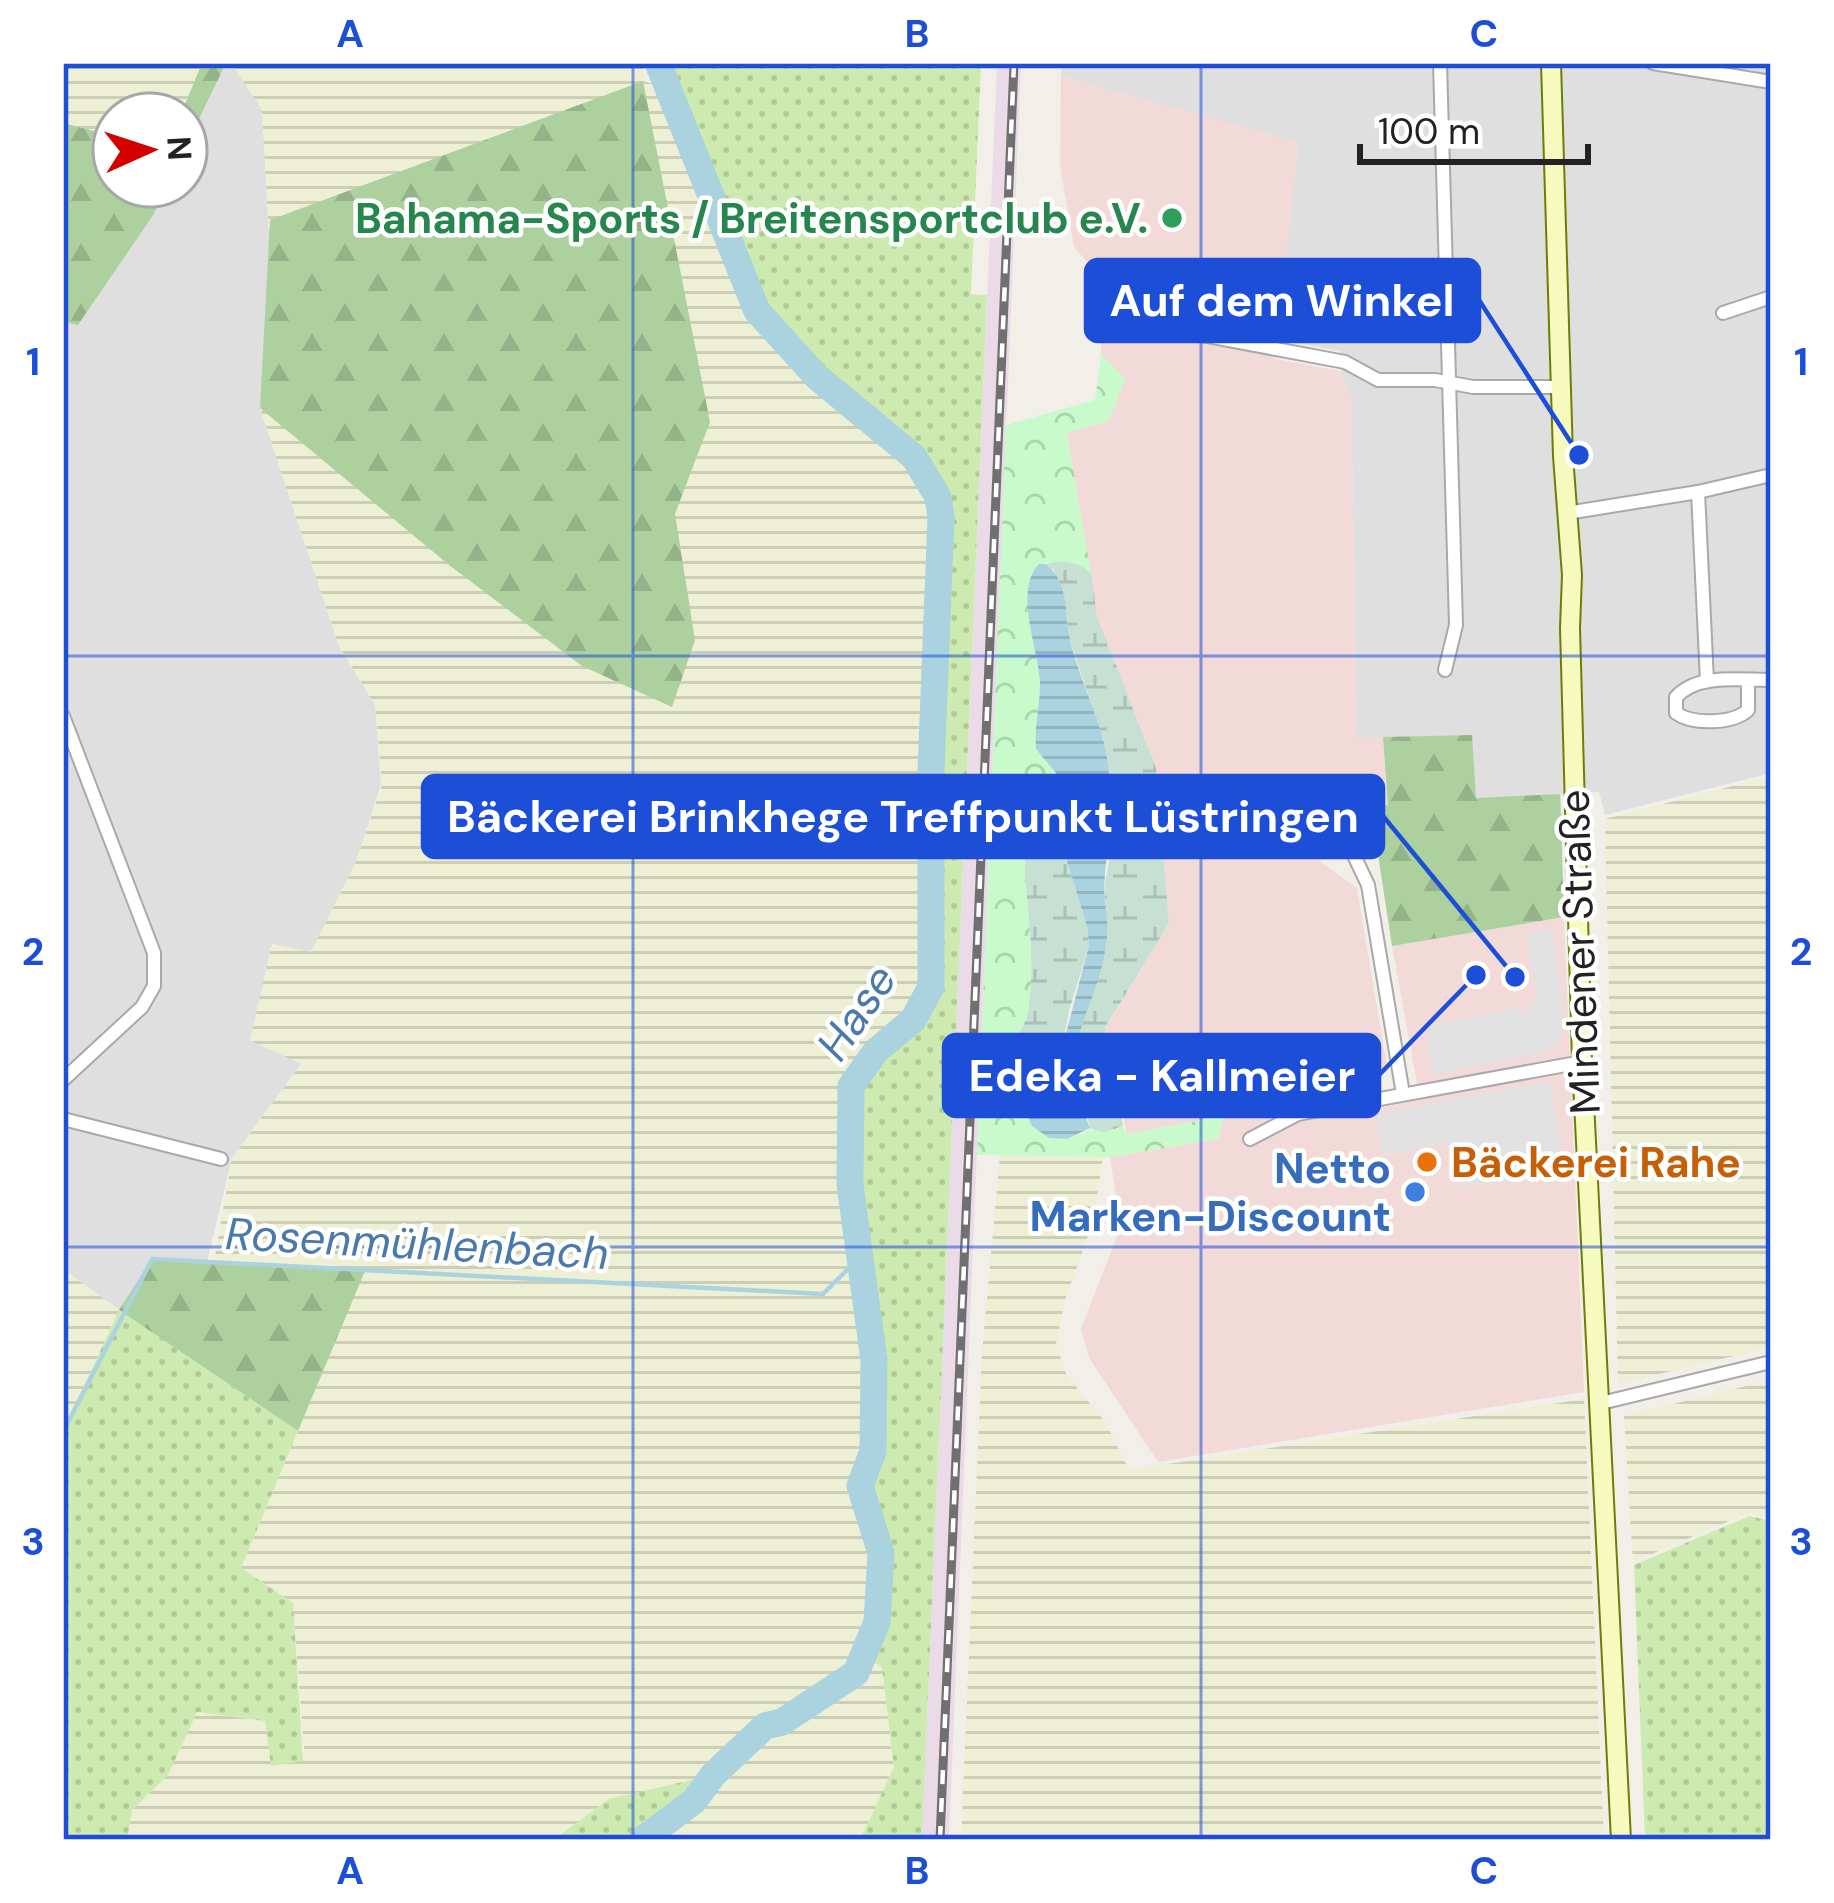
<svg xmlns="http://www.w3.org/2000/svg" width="1834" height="1903" font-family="'DM Sans',sans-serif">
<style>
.residential{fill:#e0dfdf}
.commercial{fill:#f2dad9}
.railway{fill:#ebdbe8}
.farmland{fill:url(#farmland-rules)}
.grass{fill:url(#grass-dots)}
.forest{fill:url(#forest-firs)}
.wetland{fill:url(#wetland-marsh)}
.park{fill:url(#park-crowns)}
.parking{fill:#e2e2e2}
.water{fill:url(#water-rules)}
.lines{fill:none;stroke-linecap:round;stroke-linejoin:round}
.stream{stroke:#aad3df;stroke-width:4.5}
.river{stroke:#aad3df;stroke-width:27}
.minor-casing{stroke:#a9a9a9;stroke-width:16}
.secondary-casing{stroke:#707d05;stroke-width:22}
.minor{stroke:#fff;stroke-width:12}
.secondary{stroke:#f7fabf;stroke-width:18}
.rail-casing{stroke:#707070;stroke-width:9}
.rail{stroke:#fff;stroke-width:4.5;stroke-dasharray:14;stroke-linecap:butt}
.grid{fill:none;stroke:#1d4ed8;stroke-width:3;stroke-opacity:0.55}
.leisure-dot{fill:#2e9e5b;stroke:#fff;stroke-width:4.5}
.food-dot{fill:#e8710a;stroke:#fff;stroke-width:4.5}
.shop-dot{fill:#3f7fe0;stroke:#fff;stroke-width:4.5}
.labels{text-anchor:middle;stroke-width:9;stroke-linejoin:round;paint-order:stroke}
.leisure-label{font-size:42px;font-weight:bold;fill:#27864d;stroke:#fff;text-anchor:end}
.street-label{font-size:42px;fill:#222;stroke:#fff}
.food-label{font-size:42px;font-weight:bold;fill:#c56008;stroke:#fff;text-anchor:start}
.shop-label{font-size:42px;font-weight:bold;fill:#366cbe;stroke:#fff;text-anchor:end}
.water-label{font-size:45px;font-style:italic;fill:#4a7aab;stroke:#fff}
.leader{fill:none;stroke:#1d4ed8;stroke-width:4.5}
.callout-dot{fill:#1d4ed8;stroke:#fff;stroke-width:4.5}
.callout{fill:#1d4ed8;stroke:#1d4ed8;stroke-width:4.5}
.callout-label{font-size:45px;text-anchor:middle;font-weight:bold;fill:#fff}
.neatline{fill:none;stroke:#1d4ed8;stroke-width:4.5}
.grid-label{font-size:39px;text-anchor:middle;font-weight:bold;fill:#1d4ed8}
</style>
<defs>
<pattern id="farmland-rules" width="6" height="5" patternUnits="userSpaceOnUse" patternTransform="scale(3)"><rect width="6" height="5" fill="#eef0d5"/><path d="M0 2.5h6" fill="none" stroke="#ccceb7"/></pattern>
<pattern id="grass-dots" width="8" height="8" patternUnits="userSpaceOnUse" patternTransform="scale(3)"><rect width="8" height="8" fill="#cdebb0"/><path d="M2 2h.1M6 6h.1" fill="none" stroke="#b0c997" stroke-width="1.8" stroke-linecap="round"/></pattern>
<pattern id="forest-firs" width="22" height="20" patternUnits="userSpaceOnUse" patternTransform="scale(3)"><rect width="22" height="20" fill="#add19e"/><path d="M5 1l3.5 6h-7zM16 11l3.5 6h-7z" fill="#95b388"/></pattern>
<pattern id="wetland-marsh" width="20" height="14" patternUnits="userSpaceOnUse" patternTransform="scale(3)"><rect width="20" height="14" fill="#c6e0d4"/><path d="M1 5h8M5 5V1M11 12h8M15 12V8" fill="none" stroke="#aac0b6"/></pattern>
<pattern id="park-crowns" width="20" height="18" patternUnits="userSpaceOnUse" patternTransform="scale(3)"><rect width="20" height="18" fill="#c8facc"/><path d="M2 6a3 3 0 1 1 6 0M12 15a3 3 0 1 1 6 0" fill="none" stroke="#acd6af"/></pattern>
<pattern id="water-rules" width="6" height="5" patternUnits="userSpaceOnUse" patternTransform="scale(3)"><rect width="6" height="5" fill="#aad3df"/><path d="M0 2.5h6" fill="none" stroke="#92b5bf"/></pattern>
</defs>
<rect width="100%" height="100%" fill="#f2efe9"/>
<g class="residential">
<polygon points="226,63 231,63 262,109 271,239 260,408 339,646 375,705 381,784 356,862 311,952 273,945 301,1064 232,1158 205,1270 130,1318 63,1269 63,1080 74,1068 63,1053 63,739 69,734 63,716 63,322 78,325 154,214 167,186 186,186 186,146"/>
<polygon points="1062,63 1771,63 1771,773 1605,815 1599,792 1561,794 1564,917 1392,946 1371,808 1388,805 1383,738 1357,739 1351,396 1340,371 1339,351 1277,339 1298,143 1061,76"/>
</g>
<polygon class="commercial" points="1061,76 1298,142 1276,359 1340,371 1351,396 1357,738 1383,737 1388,805 1328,816 1316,836 1321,862 1357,888 1387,1067 1371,1086 1345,1091 1349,1114 1420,1100 1392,946 1564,917 1584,1392 1158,1462 1089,1358 1081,1329 1121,1226 1110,1157 1218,1139 1224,1116 1127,1134 1105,1029 1169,923 1156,768 1097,616 1067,433 1125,379 1101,354 1102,316 1116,295 1074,247 1060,166"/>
<polygon class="railway" points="997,63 1021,63 949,1840 922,1840"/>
<g class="farmland">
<polygon points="63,63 202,63 181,114 114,114 114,136 63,123"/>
<polygon points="231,63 644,63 643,81 669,88 757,311 817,377 914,457 938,497 931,987 913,1020 876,1051 851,1086 850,1185 874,1360 873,1451 860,1486 881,1553 877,1622 866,1656 882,1667 894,1767 860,1840 642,1840 694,1801 609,1799 553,1840 127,1840 132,1810 168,1775 197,1712 266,1721 305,1761 293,1604 241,1568 364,1272 214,1262 232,1158 301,1064 250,1040 272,944 311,952 356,862 382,785 375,705 339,646 260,408 270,253 262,110"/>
<polygon points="1771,776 1771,1347 1618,1384 1605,819"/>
<polygon points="1000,1155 1103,1157 1093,1222 1065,1300 1056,1344 1067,1376 1106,1423 1129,1470 1584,1399 1604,1840 961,1840 982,1354"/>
<polygon points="63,1269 119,1310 63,1432"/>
<polygon points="1771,1380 1771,1519 1748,1513 1633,1562 1624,1416"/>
</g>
<g class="grass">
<polygon points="658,63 981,63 971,294 987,295 922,1840 860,1840 894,1767 882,1668 866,1656 877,1622 881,1553 860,1486 873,1451 874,1360 850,1185 851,1086 876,1051 913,1020 931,987 938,498 914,457 817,377 762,316"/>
<polygon points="119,1310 298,1431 241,1568 293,1603 303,1761 271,1766 265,1721 197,1712 168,1775 132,1810 127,1840 63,1840 63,1432"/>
<polygon points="1749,1516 1771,1521 1771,1840 1645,1840 1634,1565"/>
<polygon points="713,1775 694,1801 642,1840 553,1840 609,1799"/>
</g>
<g class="forest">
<polygon points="202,63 226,63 186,146 186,114 181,114"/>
<polygon points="643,81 710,422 675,514 695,640 672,707 582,666 449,565 260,408 270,220"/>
<polygon points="63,123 114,136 114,186 167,186 154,214 78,325 63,322"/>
<polygon points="1472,735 1476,798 1560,794 1564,917 1392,946 1371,808 1388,805 1383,737"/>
<polygon points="152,1259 365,1271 298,1431 119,1310"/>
</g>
<g class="wetland">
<polygon points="1058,561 1079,563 1091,573 1097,616 1156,768 1169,923 1105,1028 1123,1126 1104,1133 1090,1128 1073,1069 1076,1037 1107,935 1104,890 1111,849 1109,782 1104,741 1069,638 1067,613 1054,570 1046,564"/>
<path d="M 1066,791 L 1062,845 L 1087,926 L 1089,945 L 1069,1011 L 1060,1057 L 1027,1098 L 1023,1088 L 1003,1080 C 997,1052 1023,1039 1028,1011 C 1038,951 1022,890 1024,829 L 1033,819 C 1051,817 1062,809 1066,791 Z"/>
</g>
<path class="park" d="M 1101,354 L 1125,379 L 1109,421 L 1067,433 L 1091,573 C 1077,562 1065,560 1048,563 C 1009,572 1039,654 1040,683 C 1040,705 1034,727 1036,749 L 1061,776 L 1066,791 C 1062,810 1052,817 1033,819 L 1024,829 C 1022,890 1038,951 1028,1011 C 1023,1039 997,1052 1004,1080 L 1023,1088 C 1033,1114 1023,1118 1049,1138 L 1083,1134 L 1090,1128 L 1104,1133 L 1123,1126 L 1127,1134 L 1225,1116 L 1218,1139 L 1110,1157 L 977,1155 L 1006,425 L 1095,400 Z"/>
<g class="parking">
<polygon points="1552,929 1563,1011 1562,1036 1548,1051 1434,1074 1425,1025 1517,1008 1525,1013 1537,1000 1526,933"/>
<polygon points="1549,1082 1565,1169 1465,1187 1456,1142 1382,1155 1375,1114"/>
</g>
<path class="water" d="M 1039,564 L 1046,564 C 1072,585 1063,619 1072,648 C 1081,680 1096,712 1104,743 C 1116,793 1107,840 1104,889 C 1104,904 1109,920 1107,935 C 1100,1016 1051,1037 1090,1128 L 1067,1139 L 1049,1138 L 1032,1126 L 1025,1111 L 1027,1098 L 1060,1057 L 1089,945 L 1087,926 L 1062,845 L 1065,784 L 1036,749 C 1034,727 1040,705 1040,683 C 1039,651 1013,590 1039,564 Z"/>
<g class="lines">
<polyline class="stream" points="63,1432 152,1259 823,1294 859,1258"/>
<polyline class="river" points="642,1840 694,1801 713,1775 765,1726 782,1722 856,1673 877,1622 881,1553 860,1486 873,1451 874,1360 850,1185 851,1086 876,1051 913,1020 931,987 931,771 941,517 938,497 914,457 817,377 757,311 658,63"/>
<g class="minor-casing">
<g id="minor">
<polyline points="1440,63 1456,625 1445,670"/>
<polyline points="1653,63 1771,82"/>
<polyline points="1723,313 1771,297"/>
<polyline points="1135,333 1170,329 1345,362 1378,380 1435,380 1473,387 1562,387"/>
<polyline points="1698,492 1707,681"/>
<polyline points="1567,513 1698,492 1771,475"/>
<path d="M 1748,680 L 1748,710 C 1733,724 1693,725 1676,713 L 1676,697 C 1698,673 1741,680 1771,680"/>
<polyline points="63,716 154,953 154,986 142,1007 63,1080"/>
<polyline points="1350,847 1368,885 1403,1094"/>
<polyline points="63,1119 221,1159"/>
<polyline points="1250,1139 1298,1114 1582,1062"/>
<polyline points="1597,1404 1771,1362"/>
</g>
</g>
<g class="secondary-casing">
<polyline id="secondary" points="1551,63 1563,456 1572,575 1570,628 1582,1062 1621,1840"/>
</g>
<use href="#minor" class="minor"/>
<use href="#secondary" class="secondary"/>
<g class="rail-casing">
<polyline id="rail" points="940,1840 1014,63"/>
</g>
<use href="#rail" class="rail"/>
</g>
<path class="grid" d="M 633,63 L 633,1840M 1201,63 L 1201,1840M 63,656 L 1771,656M 63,1247 L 1771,1247"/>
<circle class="leisure-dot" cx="1172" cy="218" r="12"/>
<circle class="food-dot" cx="1427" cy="1162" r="12"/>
<circle class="shop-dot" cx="1415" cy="1192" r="12"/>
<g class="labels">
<g class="leisure-label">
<text x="1148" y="233">Bahama-Sports / Breitensportclub e.V.</text>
</g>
<g class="street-label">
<text transform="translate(1579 952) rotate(-92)" y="15">Mindener Straße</text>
</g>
<g class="food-label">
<text x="1451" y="1177">Bäckerei Rahe</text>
</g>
<g class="shop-label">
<text x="1391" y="1183">Netto<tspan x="1391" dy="48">Marken-Discount</tspan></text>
</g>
<g class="water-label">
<text transform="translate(856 1012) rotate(-56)" y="16">Hase</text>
<text transform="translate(417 1243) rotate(3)" y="16">Rosenmühlenbach</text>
</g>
</g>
<path class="leader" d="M1579 455L1479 300M1515 977L1383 816M1476 975L1379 1075"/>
<g class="callout-dot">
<circle cx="1579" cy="455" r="12"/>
<circle cx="1515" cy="977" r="12"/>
<circle cx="1476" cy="975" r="12"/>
</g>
<g class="callout">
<rect x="1086" y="260" width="393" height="81" rx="12"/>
<rect x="423" y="776" width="960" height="81" rx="12"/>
<rect x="944" y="1035" width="435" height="81" rx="12"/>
</g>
<g class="callout-label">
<text x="1282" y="316">Auf dem Winkel</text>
<text x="903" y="832">Bäckerei Brinkhege Treffpunkt Lüstringen</text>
<text x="1162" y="1091">Edeka - Kallmeier</text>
</g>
<rect width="1834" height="1903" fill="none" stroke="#ffffff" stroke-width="132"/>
<g transform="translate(150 150) rotate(87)"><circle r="57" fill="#ffffff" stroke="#a7a7a7" stroke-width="3"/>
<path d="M0-9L21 45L0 30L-21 45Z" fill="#d40000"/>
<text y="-18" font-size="33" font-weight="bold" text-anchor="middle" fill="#222222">N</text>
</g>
<path d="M1360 144v18h228v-18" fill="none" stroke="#222222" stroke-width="6"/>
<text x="1378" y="144" font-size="36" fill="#222222" stroke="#ffffff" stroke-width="9" paint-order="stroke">100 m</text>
<rect x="66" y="66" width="1702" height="1771" class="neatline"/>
<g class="grid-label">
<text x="350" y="47">A</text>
<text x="917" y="47">B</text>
<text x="1484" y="47">C</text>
<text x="33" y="375">1</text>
<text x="1801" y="375">1</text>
<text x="33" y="965">2</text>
<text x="1801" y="965">2</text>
<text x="33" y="1555">3</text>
<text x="1801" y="1555">3</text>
<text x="350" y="1884">A</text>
<text x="917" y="1884">B</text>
<text x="1484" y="1884">C</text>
</g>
</svg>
